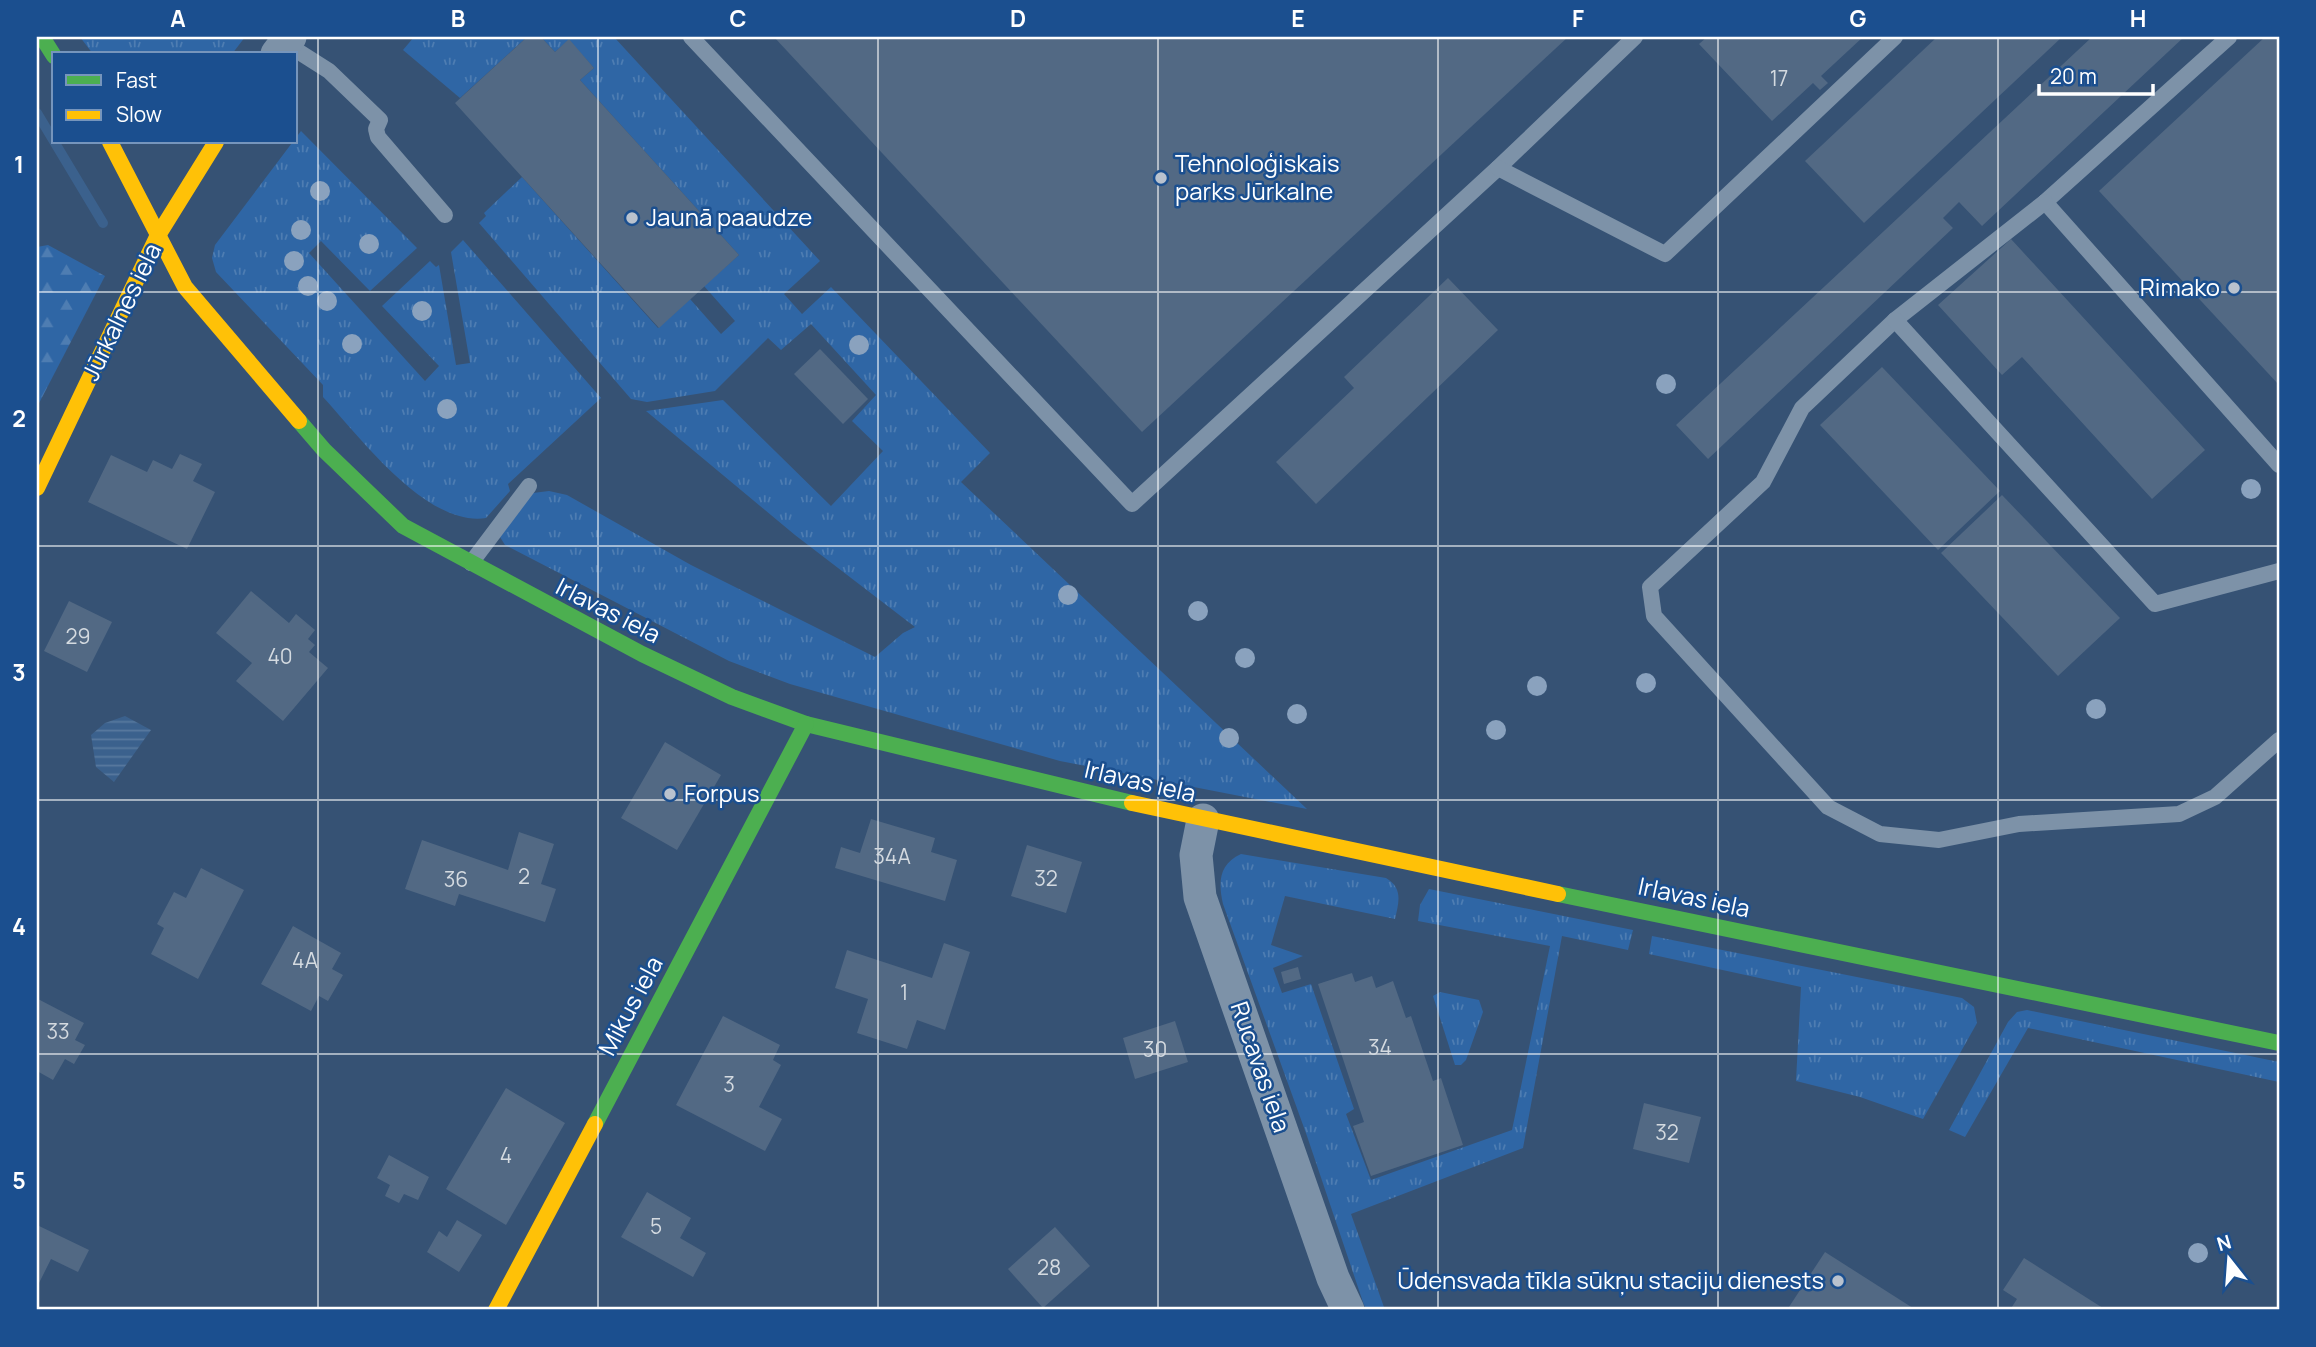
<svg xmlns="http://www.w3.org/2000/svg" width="2316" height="1347" font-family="Manrope,sans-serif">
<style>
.grass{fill:url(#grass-tufts)}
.forest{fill:url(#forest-firs)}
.water{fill:url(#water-rules)}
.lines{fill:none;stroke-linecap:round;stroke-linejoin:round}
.stream{stroke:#3b618d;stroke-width:10}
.building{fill:#526984}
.lane{stroke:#7d92a8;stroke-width:16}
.street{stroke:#7d92a8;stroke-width:33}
.fast{stroke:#4caf50;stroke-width:16}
.slow{stroke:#ffc107;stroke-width:16}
.tree{fill:#8aa2be}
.grid{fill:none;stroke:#fff;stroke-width:2;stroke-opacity:0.55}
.poi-dot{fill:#b9c2ce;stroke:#1b4f8f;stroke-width:2.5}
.labels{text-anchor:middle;stroke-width:5;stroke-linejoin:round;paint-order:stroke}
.number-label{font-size:21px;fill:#d4dae0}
.poi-label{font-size:24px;fill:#fff;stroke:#1b4f8f;text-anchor:start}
.street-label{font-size:24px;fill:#fff;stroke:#1b4f8f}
.neatline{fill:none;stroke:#fff;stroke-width:2.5}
.grid-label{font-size:23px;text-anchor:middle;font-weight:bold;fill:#fff}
</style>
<defs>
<pattern id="grass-tufts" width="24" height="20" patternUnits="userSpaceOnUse" patternTransform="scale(1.75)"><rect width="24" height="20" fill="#2f66a5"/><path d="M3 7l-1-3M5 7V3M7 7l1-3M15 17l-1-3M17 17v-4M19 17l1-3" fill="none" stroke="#4e7db2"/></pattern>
<pattern id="forest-firs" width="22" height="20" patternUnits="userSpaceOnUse" patternTransform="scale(1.75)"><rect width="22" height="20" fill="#2f66a5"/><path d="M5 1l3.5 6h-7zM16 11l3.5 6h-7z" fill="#4e7db2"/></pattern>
<pattern id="water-rules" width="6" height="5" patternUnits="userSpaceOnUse" patternTransform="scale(1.75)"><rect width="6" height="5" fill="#3b618d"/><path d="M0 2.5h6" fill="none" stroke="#58799e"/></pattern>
</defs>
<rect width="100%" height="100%" fill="#365274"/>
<g class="grass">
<polygon points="80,37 245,37 232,54 93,54"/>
<polygon points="414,37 527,37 460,98 403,50"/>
<polygon points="541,37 614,37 820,261 784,294 802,314 831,287 990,453 961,482 1307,809 1060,761 790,684 729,661 505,545 500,537 533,493 549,491 567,495 691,565 875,657 903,633 915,627 795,535 646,411 723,400 831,506 883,451 852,421 876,395 811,324 781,350 768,338 715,391 647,402 631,399 479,223 486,216 484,213 522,177 658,328 690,299 721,334 735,321 704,286 739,255 580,80 594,68 569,40 555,52"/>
<path d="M 301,131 L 417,248 L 370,291 L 321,241 L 309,253 L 425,381 L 439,366 L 382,306 L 430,261 L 436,267 L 439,265 L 456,365 L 470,363 L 451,252 L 463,240 L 601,398 L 508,484 L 510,491 L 486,518 C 426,527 360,437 323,397 L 323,385 L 216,272 L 212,258 L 215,245 Z"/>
<path d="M 1241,854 L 1386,878 C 1403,888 1399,902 1395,919 L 1285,896 L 1271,945 L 1303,956 L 1273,968 L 1282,993 L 1311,984 L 1354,1109 L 1346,1114 L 1371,1180 L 1512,1130 L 1550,946 L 1418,921 L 1420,905 L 1429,889 L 1633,930 L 1628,950 L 1562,936 L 1523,1148 L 1351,1214 L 1385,1310 L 1367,1310 L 1364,1305 L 1307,1136 L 1223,904 C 1218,882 1219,864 1241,854 Z"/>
<polygon points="1652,936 1962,998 1974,1007 1977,1023 1923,1119 1860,1097 1796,1081 1801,987 1649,954"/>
<polygon points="1440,992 1479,1000 1483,1012 1466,1060 1461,1065 1455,1065 1433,996"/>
<polygon points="2027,1010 2279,1062 2279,1082 2028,1028 1965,1137 1949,1130 2008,1022 2017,1012"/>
</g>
<polygon class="forest" points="48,245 105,276 37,407 37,247"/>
<polygon class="water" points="125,716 151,730 114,782 96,767 91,735 105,723"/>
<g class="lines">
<polyline class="stream" points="37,113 103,223"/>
</g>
<g class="building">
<polygon points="527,37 541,37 555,52 569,39 594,68 580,80 739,255 659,328 455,103"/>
<polygon points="774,37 1568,37 1142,432"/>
<polygon points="1707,37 1863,37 1821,76 1828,83 1820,90 1813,83 1772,121 1699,44"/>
<polygon points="1937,37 2062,37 1864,223 1805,161"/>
<polygon points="2092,37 2184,37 1982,226 1959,202 1943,218 1953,228 1708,459 1676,425"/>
<polygon points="2265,37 2279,37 2279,385 2099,191"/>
<polygon points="2011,239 2205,450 2152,499 2022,357 2002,375 1938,305"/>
<polygon points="1448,278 1498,330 1316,504 1276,462 1354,388 1344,377"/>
<polygon points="820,349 868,399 843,424 794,374"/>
<polygon points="1882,367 2000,491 1938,550 1820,425"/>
<polygon points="180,454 202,464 193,481 215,492 187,549 88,502 111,455 147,472 153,460 172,469"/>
<polygon points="2002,495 2120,618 2058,676 1941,553"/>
<polygon points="251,591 289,623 296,614 315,630 308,639 315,645 309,652 328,668 283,721 236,681 252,663 216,633"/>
<polygon points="69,601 112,622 87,672 44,651"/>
<polygon points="665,742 721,775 677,850 621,818"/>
<polygon points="871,819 935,838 931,852 957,860 945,901 835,868 841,847 860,853"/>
<polygon points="519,832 554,844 541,884 556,889 545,922 459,894 455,906 405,889 422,840 508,870"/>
<polygon points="1027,845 1082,862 1066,913 1011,896"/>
<polygon points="201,868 244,890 198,979 151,954 164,928 157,924 174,892 186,898"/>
<polygon points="293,926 341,953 332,969 343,975 328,1001 319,996 311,1011 261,984"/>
<polygon points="944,943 970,952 945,1030 917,1020 907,1049 857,1033 868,999 835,988 847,950 932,978"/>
<polygon points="1298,967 1301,979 1284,984 1281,972"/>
<polygon points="1352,973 1355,982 1372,976 1376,988 1393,981 1406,1018 1411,1016 1433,1081 1441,1078 1463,1145 1371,1176 1353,1126 1364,1122 1318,984"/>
<polygon points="38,999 84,1023 75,1040 85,1045 74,1064 65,1059 53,1080 37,1071"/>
<polygon points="723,1016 780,1045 773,1060 781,1065 759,1107 782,1119 765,1151 676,1105"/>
<polygon points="1175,1021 1188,1062 1135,1079 1123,1038"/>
<polygon points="506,1088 565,1123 506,1225 446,1189"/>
<polygon points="1644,1103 1701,1117 1689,1163 1633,1149"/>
<polygon points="389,1155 429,1177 418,1200 404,1194 399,1203 385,1196 390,1185 377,1178"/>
<polygon points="647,1192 691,1218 680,1238 706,1253 693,1277 621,1237"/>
<polygon points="457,1220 482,1235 459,1272 427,1252 439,1231 447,1237"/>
<polygon points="37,1225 89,1250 78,1272 51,1259 39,1283 37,1281"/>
<polygon points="1055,1227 1090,1266 1043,1308 1008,1269"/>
<polygon points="1825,1252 1916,1310 1787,1310"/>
<polygon points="2024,1258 2106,1310 2010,1310 2017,1299 2003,1290"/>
</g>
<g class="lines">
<g class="lane">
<polyline points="691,37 1132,504 1498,168 1635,37"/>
<polyline points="2229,37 2045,202 2279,465"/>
<polyline points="285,43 329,71 380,120 376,129 378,137 445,215"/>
<polyline points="1498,168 1665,254 1895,37"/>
<polyline points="2045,202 1895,320 1802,408 1763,482 1650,587 1654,616 1828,807 1880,834 1939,840 2019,824 2179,814 2215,797 2279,740"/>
<polyline points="1895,320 2155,604 2279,571"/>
<polyline points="471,563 529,486"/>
</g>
<g class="street">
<polyline points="277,54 290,37"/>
<polyline points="1203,820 1196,855 1200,897 1333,1278 1348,1310"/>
</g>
<g class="fast">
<polyline points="42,37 54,56"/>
<polyline points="299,421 324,450 403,526 642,654 732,697 806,724 1132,803"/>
<polyline points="1558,894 2279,1043"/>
<polyline points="595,1124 806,724"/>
</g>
<g class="slow">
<polyline points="110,142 185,287 299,421"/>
<polyline points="37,488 157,237 216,142"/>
<polyline points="1132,803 1558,894"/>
<polyline points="496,1310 595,1124"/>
</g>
</g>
<g class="tree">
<circle cx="320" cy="191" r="10"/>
<circle cx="301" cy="230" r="10"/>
<circle cx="369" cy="244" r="10"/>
<circle cx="294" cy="261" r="10"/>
<circle cx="308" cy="286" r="10"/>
<circle cx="327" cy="301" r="10"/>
<circle cx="422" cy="311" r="10"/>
<circle cx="352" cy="344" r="10"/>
<circle cx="859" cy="345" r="10"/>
<circle cx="1666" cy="384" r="10"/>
<circle cx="447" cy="409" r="10"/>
<circle cx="2251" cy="489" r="10"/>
<circle cx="1068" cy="595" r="10"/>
<circle cx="1198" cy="611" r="10"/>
<circle cx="1245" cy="658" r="10"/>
<circle cx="1646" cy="683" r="10"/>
<circle cx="1537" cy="686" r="10"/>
<circle cx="2096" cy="709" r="10"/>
<circle cx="1297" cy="714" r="10"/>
<circle cx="1496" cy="730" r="10"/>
<circle cx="1229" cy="738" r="10"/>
<circle cx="2198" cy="1253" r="10"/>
</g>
<path class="grid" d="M 318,37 L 318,1310M 598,37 L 598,1310M 878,37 L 878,1310M 1158,37 L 1158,1310M 1438,37 L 1438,1310M 1718,37 L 1718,1310M 1998,37 L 1998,1310M 37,292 L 2279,292M 37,546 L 2279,546M 37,800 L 2279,800M 37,1054 L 2279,1054"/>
<g class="poi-dot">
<circle cx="1161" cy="178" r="7"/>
<circle cx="632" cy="218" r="7"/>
<circle cx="2234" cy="288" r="7"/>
<circle cx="670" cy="794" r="7"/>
<circle cx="1838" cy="1281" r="7"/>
</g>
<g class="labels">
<g class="number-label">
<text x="1779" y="86">17</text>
<text x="78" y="644">29</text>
<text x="280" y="664">40</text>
<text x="892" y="864">34A</text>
<text x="524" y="884">2</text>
<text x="1046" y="886">32</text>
<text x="456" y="887">36</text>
<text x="305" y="968">4A</text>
<text x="904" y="1000">1</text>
<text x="58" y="1039">33</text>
<text x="1380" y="1055">34</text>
<text x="1155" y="1057">30</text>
<text x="729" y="1092">3</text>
<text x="1667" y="1140">32</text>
<text x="506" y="1163">4</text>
<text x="656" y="1234">5</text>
<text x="1049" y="1275">28</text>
</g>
<g class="poi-label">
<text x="1175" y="172">Tehnoloģiskais<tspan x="1175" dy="28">parks Jūrkalne</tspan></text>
<text x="646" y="226">Jaunā paaudze</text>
<text x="2220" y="296" text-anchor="end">Rimako</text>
<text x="684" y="802">Forpus</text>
<text x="1824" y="1289" text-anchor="end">Ūdensvada tīkla sūkņu staciju dienests</text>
</g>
<g class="street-label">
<text transform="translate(122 312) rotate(-64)" y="8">Jūrkalnes iela</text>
<text transform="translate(608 611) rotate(27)" y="8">Irlavas iela</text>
<text transform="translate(1140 782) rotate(13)" y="8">Irlavas iela</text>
<text transform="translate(1694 898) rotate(12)" y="8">Irlavas iela</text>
<text transform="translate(631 1006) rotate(-62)" y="8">Mikus iela</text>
<text transform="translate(1260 1067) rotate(71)" y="8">Rucavas iela</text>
</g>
</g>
<rect width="2316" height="1347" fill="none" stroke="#1b4f8f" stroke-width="77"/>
<rect x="52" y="52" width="245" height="91" fill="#1b4f8f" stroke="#7695bc" stroke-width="2"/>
<rect x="66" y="75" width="35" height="10" fill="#4caf50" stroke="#7695bc" stroke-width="2"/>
<text x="116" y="88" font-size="21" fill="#ffffff">Fast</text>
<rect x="66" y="110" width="35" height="10" fill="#ffc107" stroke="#7695bc" stroke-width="2"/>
<text x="116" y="122" font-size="21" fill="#ffffff">Slow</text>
<g transform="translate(2229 1259) rotate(343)" stroke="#1b4f8f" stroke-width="5" paint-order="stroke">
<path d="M0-5L12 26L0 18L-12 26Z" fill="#ffffff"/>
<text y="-10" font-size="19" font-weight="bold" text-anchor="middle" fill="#ffffff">N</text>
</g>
<path d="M2039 84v10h114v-10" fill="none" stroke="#ffffff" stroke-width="3.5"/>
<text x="2050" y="84" font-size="21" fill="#ffffff" stroke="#1b4f8f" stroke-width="5" paint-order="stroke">20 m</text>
<rect x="38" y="38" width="2240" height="1270" class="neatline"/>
<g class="grid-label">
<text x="178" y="27">A</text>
<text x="458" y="27">B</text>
<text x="738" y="27">C</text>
<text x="1018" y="27">D</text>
<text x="1298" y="27">E</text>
<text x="1578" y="27">F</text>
<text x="1858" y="27">G</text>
<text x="2138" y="27">H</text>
<text x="19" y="173">1</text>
<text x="19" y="427">2</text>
<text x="19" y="681">3</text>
<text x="19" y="935">4</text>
<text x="19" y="1189">5</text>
</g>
</svg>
